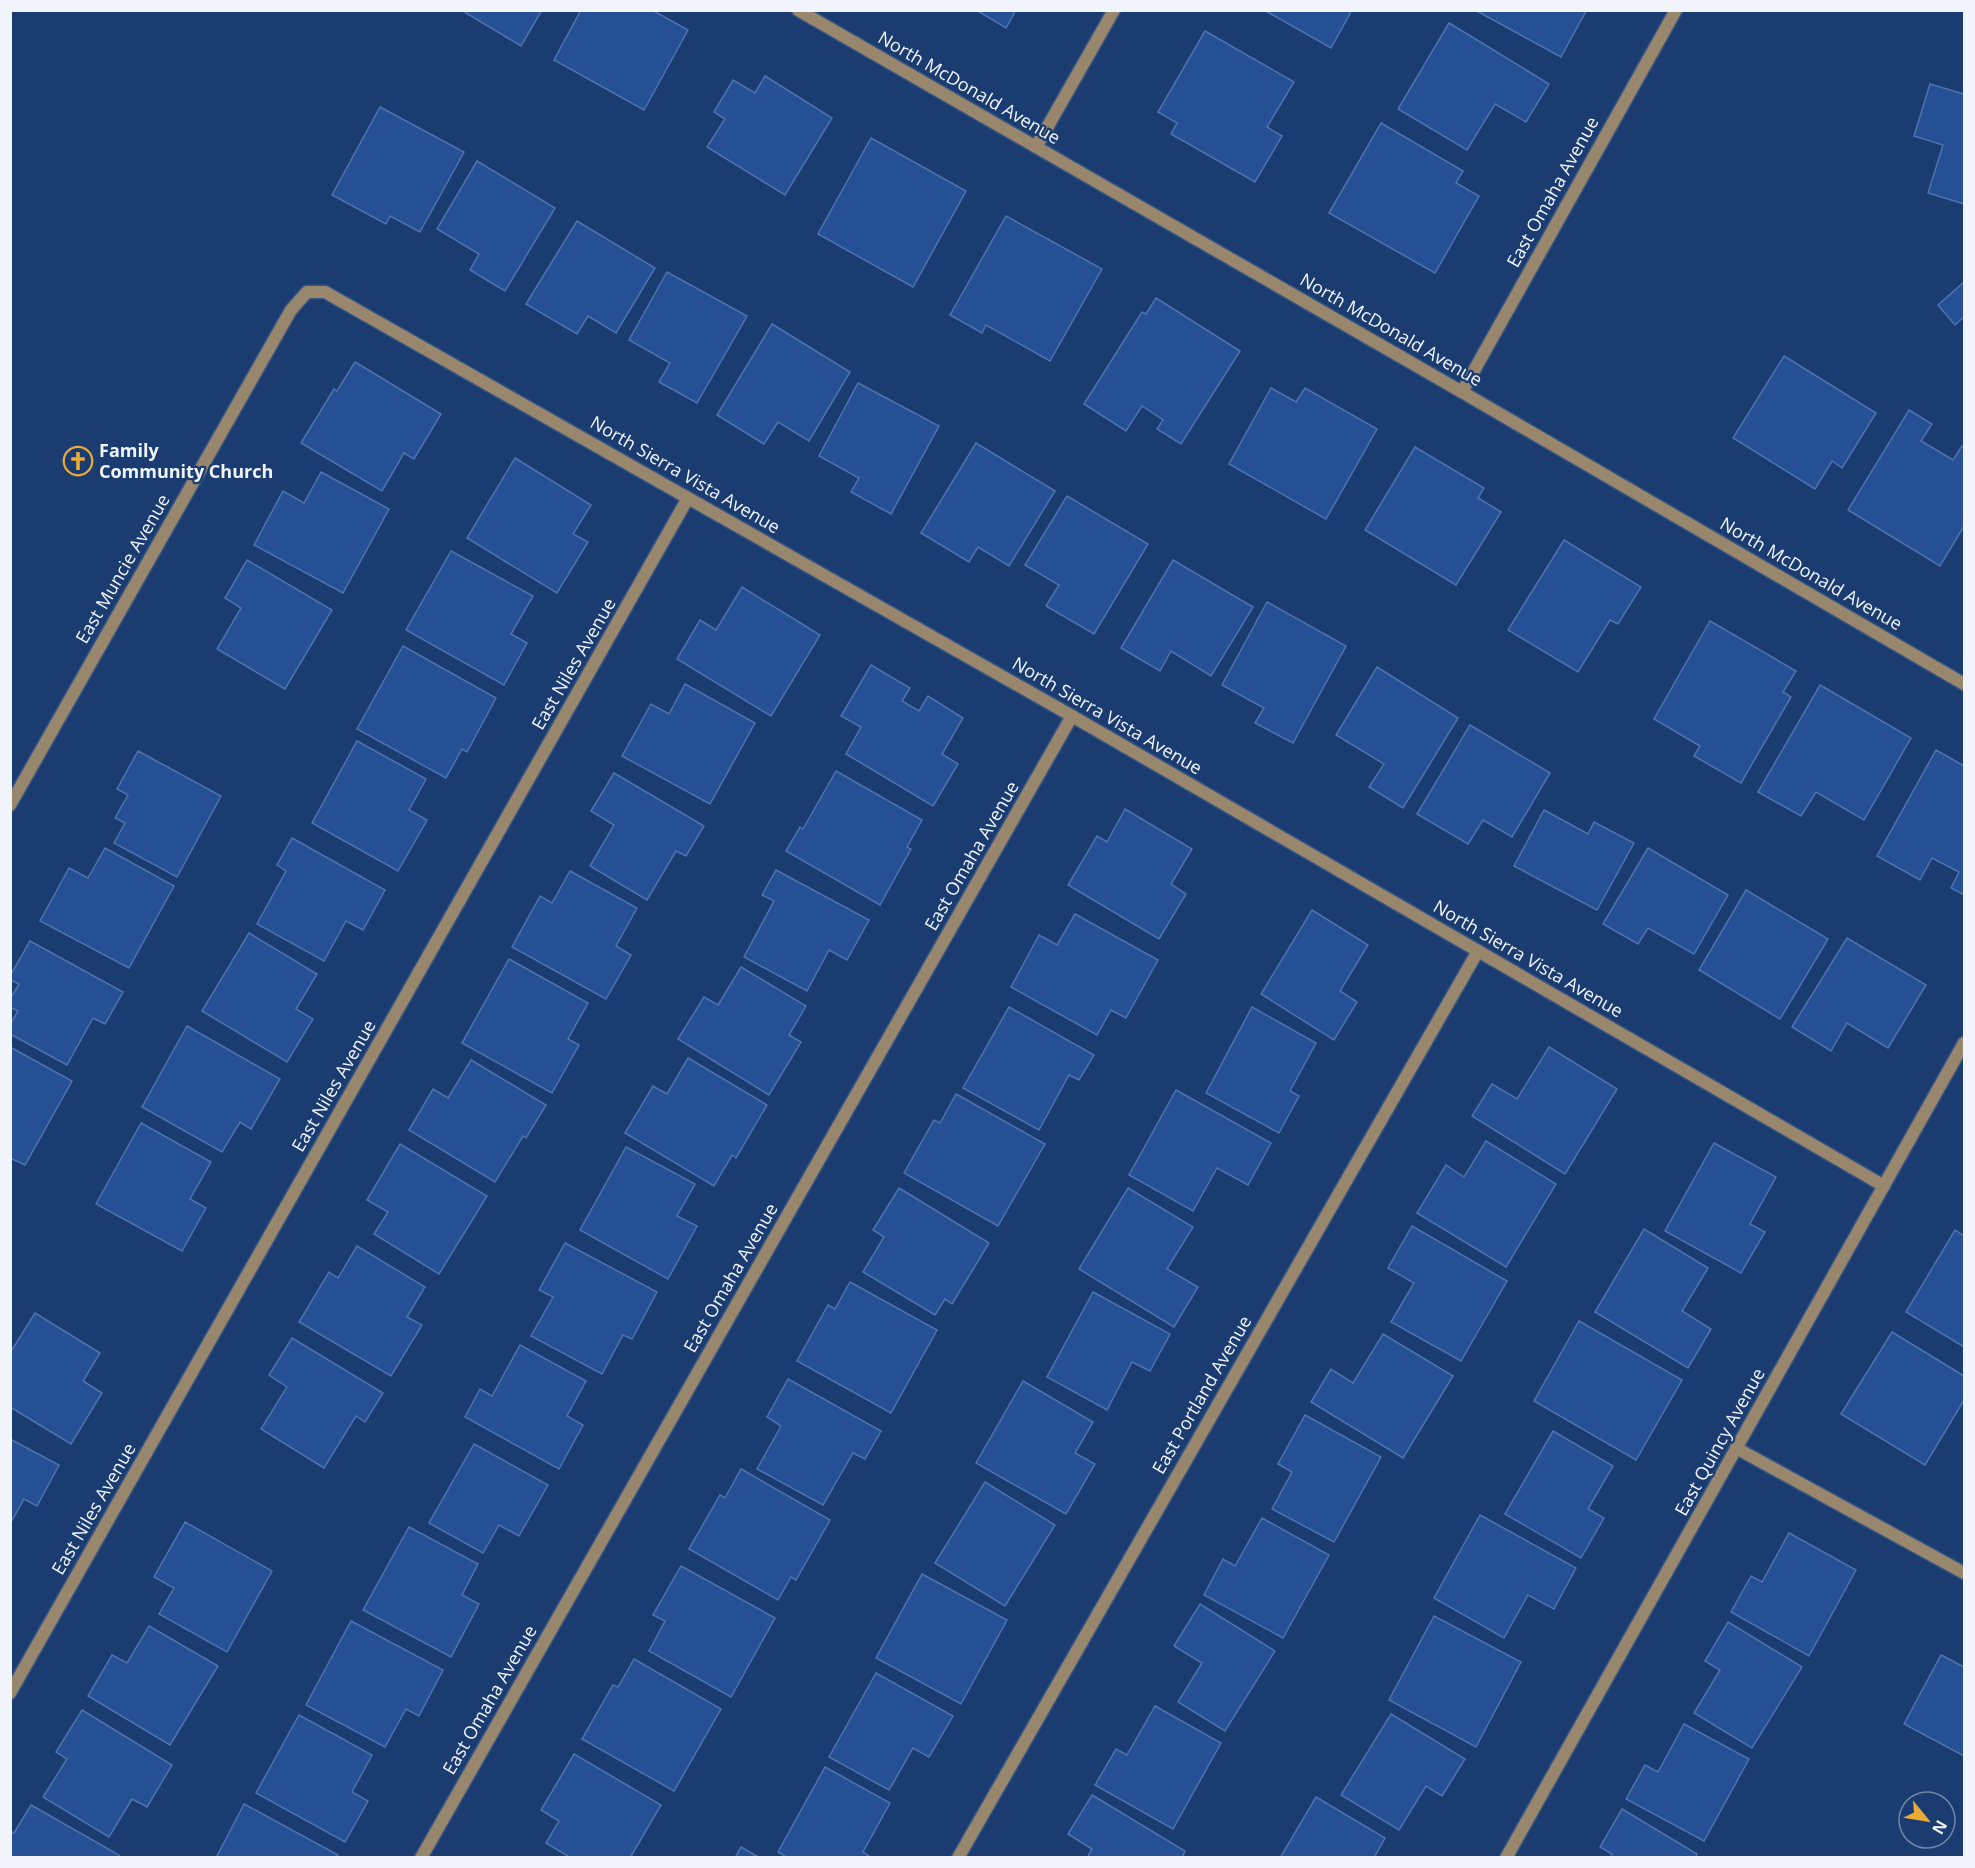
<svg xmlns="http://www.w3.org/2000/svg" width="1975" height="1868" font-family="'Open Sans',sans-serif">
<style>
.building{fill:#255095;stroke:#4f73ac;stroke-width:1.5}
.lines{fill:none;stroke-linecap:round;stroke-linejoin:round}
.street-casing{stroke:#395683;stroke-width:15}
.street{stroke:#98876c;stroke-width:12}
.labels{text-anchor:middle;stroke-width:4.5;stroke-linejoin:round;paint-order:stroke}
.street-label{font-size:18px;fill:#f1f5fb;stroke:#1b3c70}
.poi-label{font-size:18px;font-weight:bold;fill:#f1f5fb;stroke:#1b3c70;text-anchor:start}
</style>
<rect width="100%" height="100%" fill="#1b3c70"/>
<g class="building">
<polygon points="461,10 542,10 521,46"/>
<polygon points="581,10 652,10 688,30 644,110 554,60"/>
<polygon points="976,10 1016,10 1006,28"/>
<polygon points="1264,10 1352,10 1331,48"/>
<polygon points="1475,10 1584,10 1586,11 1561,57"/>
<polygon points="1449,23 1549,84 1526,122 1495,104 1467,150 1398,109"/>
<polygon points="1205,31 1294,82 1267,127 1282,136 1255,182 1171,134 1177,123 1158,112"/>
<polygon points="765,76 832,118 785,195 707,147 725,119 714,112 733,80 755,93"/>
<polygon points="1930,84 1964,94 1964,204 1928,193 1943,145 1914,136"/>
<polygon points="380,107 464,152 420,232 390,216 386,224 332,195"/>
<polygon points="1381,123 1463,171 1456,183 1479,196 1435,273 1329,213"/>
<polygon points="871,138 966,191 913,287 818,234"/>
<polygon points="477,161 555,208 505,291 470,270 479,254 437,229"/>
<polygon points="1006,216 1102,269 1050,361 986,325 982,333 950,315"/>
<polygon points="577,221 655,268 616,333 588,316 577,334 526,304"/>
<polygon points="667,272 747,316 697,403 659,382 670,363 629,340"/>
<polygon points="1964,282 1964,317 1955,325 1938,305"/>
<polygon points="1156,298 1240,351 1181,444 1157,429 1163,420 1142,406 1126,431 1084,404 1142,312 1146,314"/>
<polygon points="772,324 850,372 809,441 778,422 764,444 717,415"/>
<polygon points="1784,356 1876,413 1842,468 1832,461 1815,489 1733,438"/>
<polygon points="355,362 441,414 414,459 404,453 382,491 301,443 334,389 337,391"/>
<polygon points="858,383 939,426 891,514 851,492 859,478 819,456"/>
<polygon points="1271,388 1296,402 1305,388 1377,429 1326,519 1229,464"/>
<polygon points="1909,410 1932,424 1921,441 1953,460 1962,446 1964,447 1964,526 1940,566 1848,510"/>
<polygon points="976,443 1055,491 1009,566 978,547 969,562 921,533"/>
<polygon points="1415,447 1484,488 1478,498 1501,512 1456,585 1365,530"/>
<polygon points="515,458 591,505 573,534 588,542 557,593 467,538"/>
<polygon points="321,472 389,509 343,593 254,545 283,491 304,503"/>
<polygon points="1067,496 1148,544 1094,634 1046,606 1059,585 1025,565"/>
<polygon points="1564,540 1641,587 1618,624 1610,620 1578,672 1508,630"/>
<polygon points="451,551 533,596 511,634 527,643 504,685 406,630"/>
<polygon points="247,560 332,610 285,689 217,649 241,608 225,598"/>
<polygon points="1173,560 1253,607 1211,676 1171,651 1160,671 1121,648"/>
<polygon points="742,587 820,635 771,716 677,659 700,620 716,630"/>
<polygon points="1267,602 1346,646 1293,743 1255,723 1264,708 1222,685"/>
<polygon points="1710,621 1796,671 1783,692 1791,697 1741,783 1694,756 1700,746 1654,719"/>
<polygon points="403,646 496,698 467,752 462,749 446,778 357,729"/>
<polygon points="871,665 910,688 902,701 919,711 928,696 963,718 942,754 958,764 933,806 846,754 861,727 841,716"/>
<polygon points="1377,667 1458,718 1403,808 1369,787 1384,764 1336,735"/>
<polygon points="685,684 755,723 710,804 622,756 651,704 669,714"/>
<polygon points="1820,685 1911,738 1864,820 1816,792 1801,816 1758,792"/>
<polygon points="1470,725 1550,773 1512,837 1483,820 1468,844 1417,814"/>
<polygon points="357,741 426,779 409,810 427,820 398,871 312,823"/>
<polygon points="1936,750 1964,766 1964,895 1951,888 1959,872 1932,858 1920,880 1877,856"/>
<polygon points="138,751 221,796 177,877 114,843 125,823 115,818 128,795 117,789"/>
<polygon points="836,771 922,820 907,847 911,849 880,905 786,851 800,827 803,829"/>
<polygon points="614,773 704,826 686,856 676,851 647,900 590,866 614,825 591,811"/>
<polygon points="1125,809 1192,849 1171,884 1186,894 1159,939 1068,885 1097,836 1107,842"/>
<polygon points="1544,810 1588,834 1594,822 1634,843 1597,910 1514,866"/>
<polygon points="292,838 385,890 363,930 346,921 324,961 257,924 286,871 277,865"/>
<polygon points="105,848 174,886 129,968 40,921 69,868 88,878"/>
<polygon points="1648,848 1728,895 1694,954 1648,928 1638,944 1603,924"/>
<polygon points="776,870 869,920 847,960 829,950 807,991 744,957 774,901 762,895"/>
<polygon points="570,871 637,908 616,946 631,955 606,999 512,947 540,896 552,903"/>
<polygon points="1746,890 1828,939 1780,1019 1699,970"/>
<polygon points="1312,910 1368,945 1340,991 1357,1002 1334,1040 1261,994"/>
<polygon points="1075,914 1158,960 1126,1018 1111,1010 1097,1035 1011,987 1039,935 1057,945"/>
<polygon points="249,933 317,974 296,1009 313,1019 287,1062 202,1011"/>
<polygon points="1847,938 1926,985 1888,1048 1847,1023 1831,1051 1792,1027"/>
<polygon points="30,941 123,992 105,1024 93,1018 67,1065 10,1034 10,1025 18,1011 10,1007 10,999 19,984 10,980 10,976"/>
<polygon points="509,959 588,1003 568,1039 579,1045 552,1093 462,1043"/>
<polygon points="741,967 806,1006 789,1035 801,1042 769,1095 678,1039 704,997 718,1005"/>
<polygon points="1009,1007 1094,1055 1079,1080 1069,1075 1039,1130 963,1088"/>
<polygon points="1252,1007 1316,1043 1290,1091 1299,1096 1279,1133 1206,1093"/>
<polygon points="187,1026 280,1079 251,1129 240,1122 222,1152 142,1107"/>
<polygon points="10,1047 72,1081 25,1165 10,1158"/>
<polygon points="1549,1047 1617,1089 1565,1174 1472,1116 1492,1084 1517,1099"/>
<polygon points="688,1058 767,1105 736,1158 732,1155 714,1186 625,1133 653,1086 667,1094"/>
<polygon points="471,1060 546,1105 526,1138 523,1136 495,1182 409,1130 433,1089 448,1098"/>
<polygon points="1176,1090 1271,1143 1248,1185 1217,1168 1193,1211 1129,1175"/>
<polygon points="956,1094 1045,1144 998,1226 904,1173 934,1120 940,1123"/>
<polygon points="141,1123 211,1162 190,1199 206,1208 182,1251 96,1204"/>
<polygon points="1486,1141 1556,1184 1506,1267 1417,1213 1446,1165 1464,1177"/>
<polygon points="1714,1143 1776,1177 1750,1224 1765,1232 1741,1273 1665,1231"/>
<polygon points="400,1144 487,1196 439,1274 374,1234 388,1212 367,1200"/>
<polygon points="626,1147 695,1184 677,1216 697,1226 668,1279 580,1230"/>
<polygon points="899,1188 989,1243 952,1304 945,1299 935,1315 863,1272 884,1237 873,1230"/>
<polygon points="1128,1188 1193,1227 1167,1269 1198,1287 1174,1327 1079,1269"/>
<polygon points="1412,1226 1507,1281 1461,1361 1391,1322 1414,1283 1388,1268"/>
<polygon points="1644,1229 1708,1268 1682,1311 1711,1329 1688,1368 1595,1312"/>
<polygon points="1955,1230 1964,1236 1964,1347 1906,1312"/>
<polygon points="565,1243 657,1292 632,1339 623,1335 602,1374 531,1336 553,1297 539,1290"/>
<polygon points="357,1246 425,1287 407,1317 422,1325 391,1376 299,1322 329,1272 338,1278"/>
<polygon points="850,1282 937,1330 891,1413 797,1361 828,1305 835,1309"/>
<polygon points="1093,1292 1170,1334 1150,1371 1132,1362 1107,1410 1047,1377"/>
<polygon points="35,1313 100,1353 83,1381 102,1393 71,1444 10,1407 10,1353"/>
<polygon points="1579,1321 1682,1380 1636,1460 1534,1401"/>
<polygon points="1892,1332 1964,1376 1964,1400 1925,1465 1841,1414"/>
<polygon points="1383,1334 1453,1376 1403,1458 1311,1402 1331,1369 1353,1383"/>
<polygon points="292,1338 383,1393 365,1422 356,1416 324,1468 261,1429 287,1387 269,1375"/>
<polygon points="520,1345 586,1381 567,1416 583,1425 559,1469 465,1417 480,1389 492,1396"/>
<polygon points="788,1379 881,1431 865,1459 853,1453 823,1505 757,1469 781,1426 767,1417"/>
<polygon points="1023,1381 1093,1422 1075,1453 1095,1464 1066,1514 976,1463"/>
<polygon points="1305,1415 1381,1457 1334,1542 1272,1509 1292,1472 1278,1464"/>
<polygon points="1553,1431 1613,1466 1588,1509 1604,1518 1581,1558 1505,1514"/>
<polygon points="10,1439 59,1465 37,1506 24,1499 10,1524"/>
<polygon points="474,1444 548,1485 519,1536 499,1525 483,1553 429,1523"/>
<polygon points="741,1469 830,1520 796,1580 791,1577 778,1600 689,1549 720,1495 725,1498"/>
<polygon points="985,1482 1055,1525 1005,1606 935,1563"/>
<polygon points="1480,1515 1576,1568 1554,1609 1528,1595 1504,1638 1434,1598"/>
<polygon points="1262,1518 1329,1555 1283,1638 1204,1595 1223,1559 1235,1566"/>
<polygon points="185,1522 272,1571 227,1652 159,1614 174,1588 154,1577"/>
<polygon points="409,1527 478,1564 462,1595 479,1604 451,1657 363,1610"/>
<polygon points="1789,1533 1856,1570 1809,1656 1731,1612 1751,1576 1762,1582"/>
<polygon points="681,1566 775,1618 731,1697 649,1651 665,1621 653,1615"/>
<polygon points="922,1574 1007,1620 961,1704 876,1658"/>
<polygon points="1200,1604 1275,1651 1225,1731 1178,1702 1202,1663 1174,1646"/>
<polygon points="1434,1616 1521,1662 1476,1747 1389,1700"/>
<polygon points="351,1621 443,1670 419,1716 406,1709 385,1747 306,1705"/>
<polygon points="1728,1622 1802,1667 1752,1748 1694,1713 1720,1670 1705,1661"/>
<polygon points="149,1626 218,1666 170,1745 88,1696 112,1655 127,1663"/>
<polygon points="1941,1655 1964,1667 1964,1756 1904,1724"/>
<polygon points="634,1659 721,1709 674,1791 582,1739 613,1685 618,1687"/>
<polygon points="876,1673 953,1716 929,1757 913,1748 889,1790 829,1757"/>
<polygon points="1155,1706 1221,1743 1173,1829 1095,1785 1116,1749 1127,1755"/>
<polygon points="82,1710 172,1765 147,1807 132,1799 109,1837 43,1797 67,1759 56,1752"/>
<polygon points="1391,1714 1465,1759 1442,1796 1426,1786 1399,1830 1341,1795"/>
<polygon points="299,1715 372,1755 352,1792 368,1801 345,1842 256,1793"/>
<polygon points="1684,1724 1749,1759 1704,1841 1626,1799 1645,1765 1658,1772"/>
<polygon points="574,1754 661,1805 630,1858 571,1858 546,1843 559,1821 541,1810"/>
<polygon points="825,1767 890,1803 863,1852 872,1858 788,1858 778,1852"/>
<polygon points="1092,1795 1185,1851 1182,1858 1087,1858 1092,1849 1068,1834"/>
<polygon points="1316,1797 1385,1838 1374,1858 1280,1858"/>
<polygon points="244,1804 338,1855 336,1858 216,1858"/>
<polygon points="31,1805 119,1855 118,1858 10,1858 10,1831 14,1833"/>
<polygon points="1622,1809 1697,1854 1695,1858 1610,1858 1612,1854 1600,1847"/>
<polygon points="741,1847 760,1858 735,1858"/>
</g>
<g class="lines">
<g class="street-casing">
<g id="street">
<polyline points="798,10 1462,392 1964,684"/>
<polyline points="1036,147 1114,10"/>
<polyline points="1462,392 1676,10"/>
<polyline points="10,805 291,310 307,292 325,292 1072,716 1884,1186"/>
<polyline points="1736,1448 1964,1573"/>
<polyline points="10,1693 688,498"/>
<polyline points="421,1858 1072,716"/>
<polyline points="958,1858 1478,951"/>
<polyline points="1506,1858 1964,1043"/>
</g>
</g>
<use href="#street" class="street"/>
</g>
<defs>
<g id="church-ring" transform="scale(1.5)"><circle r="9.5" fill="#1b3c70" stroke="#e8ab37" stroke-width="1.5"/><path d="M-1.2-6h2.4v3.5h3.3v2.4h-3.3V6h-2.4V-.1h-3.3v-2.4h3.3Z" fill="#e8ab37"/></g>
</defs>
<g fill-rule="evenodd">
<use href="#church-ring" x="78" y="461"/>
</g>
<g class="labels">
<g class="street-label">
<text transform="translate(969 88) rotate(30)" y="6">North McDonald Avenue</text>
<text transform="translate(1553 192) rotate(-61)" y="6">East Omaha Avenue</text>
<text transform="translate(1391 330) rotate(30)" y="6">North McDonald Avenue</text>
<text transform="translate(685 475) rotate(30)" y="6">North Sierra Vista Avenue</text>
<text transform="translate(123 569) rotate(-60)" y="6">East Muncie Avenue</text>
<text transform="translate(1811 574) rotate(30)" y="6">North McDonald Avenue</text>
<text transform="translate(574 664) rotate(-60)" y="6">East Niles Avenue</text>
<text transform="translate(1107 716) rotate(30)" y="6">North Sierra Vista Avenue</text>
<text transform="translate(972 856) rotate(-60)" y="6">East Omaha Avenue</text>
<text transform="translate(1528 959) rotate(30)" y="6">North Sierra Vista Avenue</text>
<text transform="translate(334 1086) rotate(-60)" y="6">East Niles Avenue</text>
<text transform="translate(731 1278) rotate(-60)" y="6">East Omaha Avenue</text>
<text transform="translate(1202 1395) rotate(-60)" y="6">East Portland Avenue</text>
<text transform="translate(1720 1442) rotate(-61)" y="6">East Quincy Avenue</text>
<text transform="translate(94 1509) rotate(-60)" y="6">East Niles Avenue</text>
<text transform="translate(490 1700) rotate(-60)" y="6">East Omaha Avenue</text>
</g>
<g class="poi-label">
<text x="99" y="457">Family<tspan x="99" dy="21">Community Church</tspan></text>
</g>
</g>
<rect width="1975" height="1868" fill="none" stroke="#f1f5fb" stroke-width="24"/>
<g transform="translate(1927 1820) rotate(120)"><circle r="28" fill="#1b3c70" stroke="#7186a8" stroke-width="1.5"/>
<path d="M0-4.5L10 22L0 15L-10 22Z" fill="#e8ab37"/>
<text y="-9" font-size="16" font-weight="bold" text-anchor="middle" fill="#f1f5fb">N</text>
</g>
</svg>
